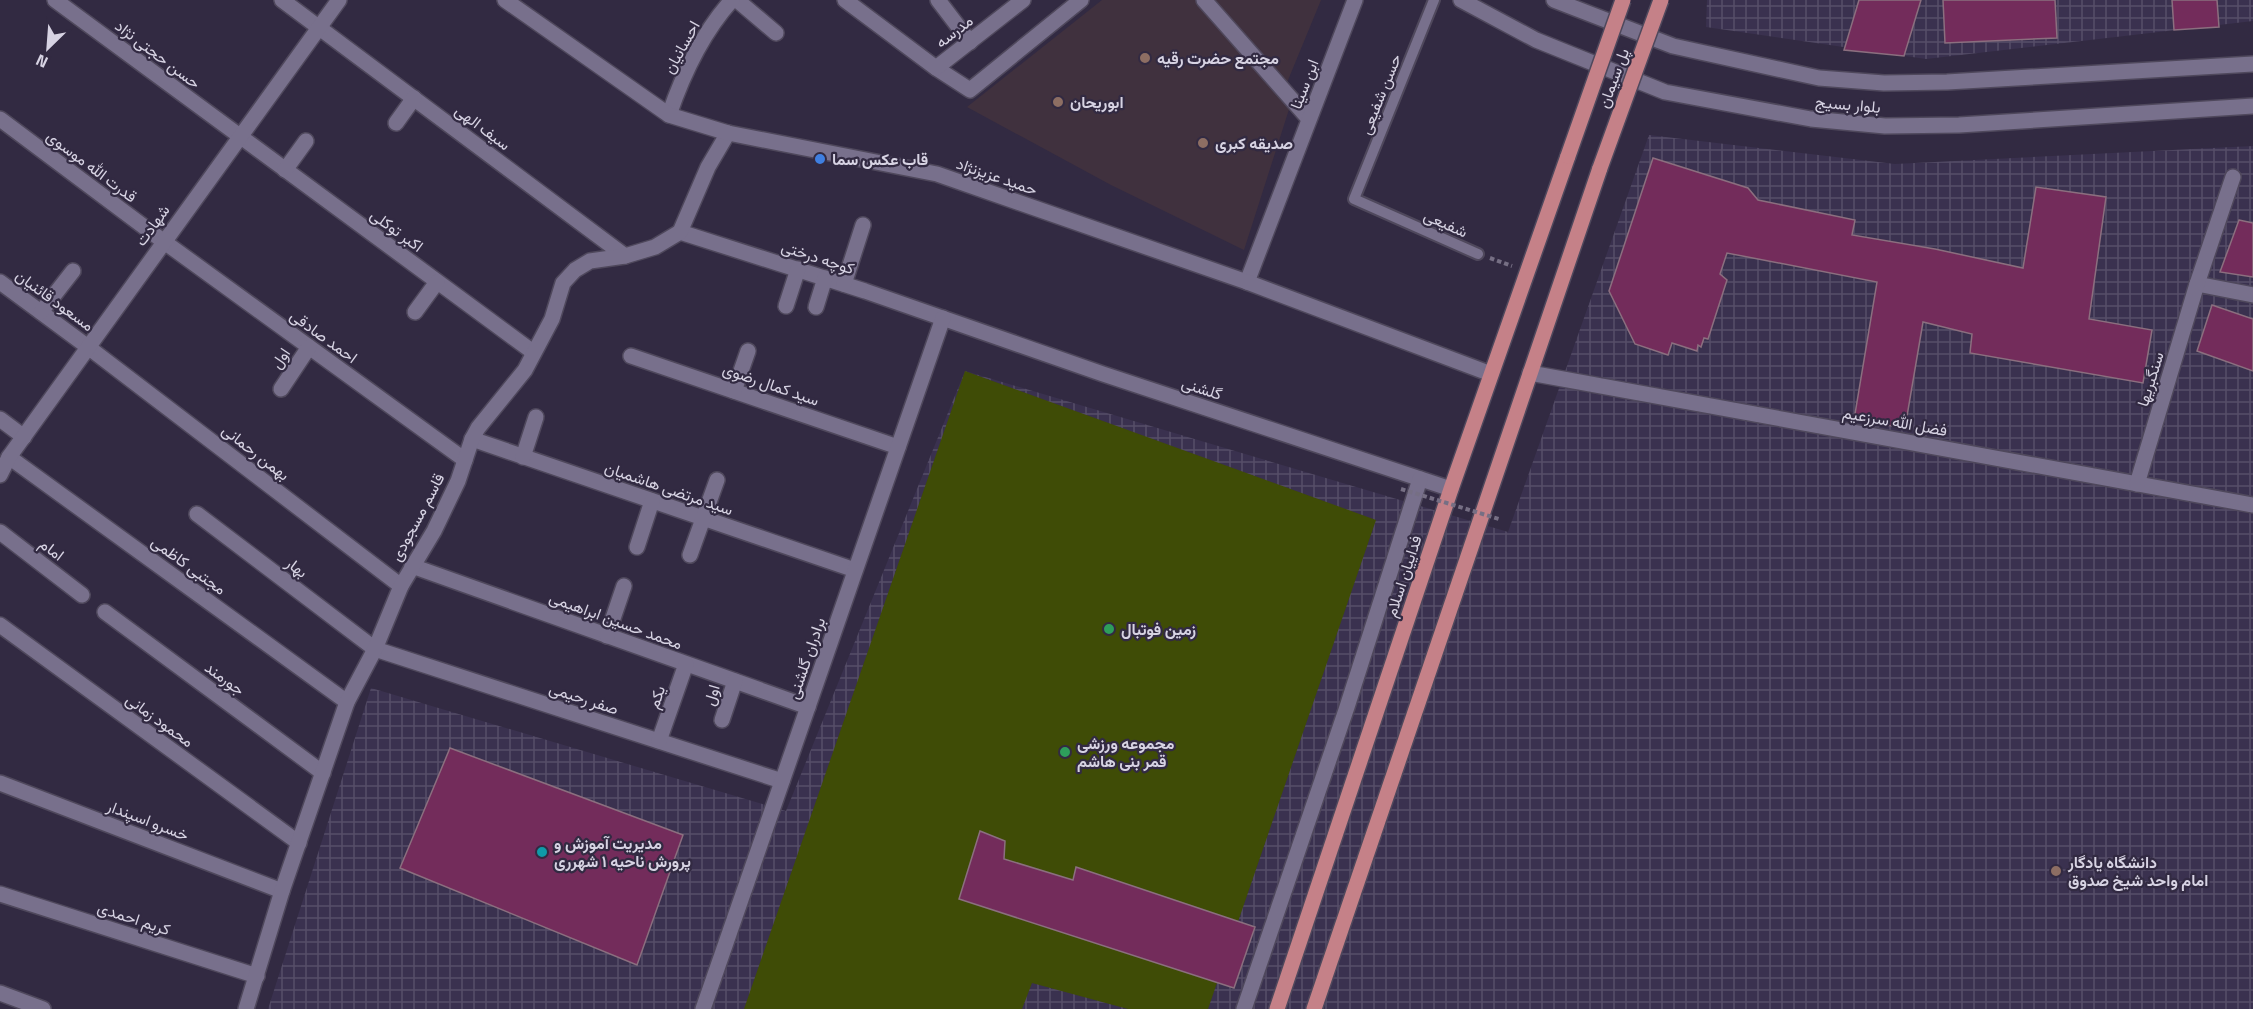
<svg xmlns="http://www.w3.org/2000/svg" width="2253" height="1009" font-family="'Titillium Web',Vazirmatn,sans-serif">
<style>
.industrial{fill:url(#industrial-grid)}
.education{fill:#40313e}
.garden{fill:#3f4c06}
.building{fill:#732c5b;stroke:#8b6f7f;stroke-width:1.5}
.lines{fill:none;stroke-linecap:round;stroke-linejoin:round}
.lane-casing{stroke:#4f485c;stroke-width:14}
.street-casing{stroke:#4f485c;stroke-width:18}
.secondary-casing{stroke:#4f485c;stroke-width:18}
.primary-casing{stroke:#4f485c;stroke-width:18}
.path{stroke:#766f84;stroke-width:4;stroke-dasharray:4.5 3;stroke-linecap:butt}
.lane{stroke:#78708c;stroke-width:10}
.street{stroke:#78708c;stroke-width:15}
.secondary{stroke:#78708c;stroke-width:15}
.primary{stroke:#c58188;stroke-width:15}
.primary-bridge-casing{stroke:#4f485c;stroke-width:18;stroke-linecap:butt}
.path-bridge{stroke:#766f84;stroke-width:4;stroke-dasharray:4.5 3;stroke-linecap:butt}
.primary-bridge{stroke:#c58188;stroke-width:15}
.education-dot{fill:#8d6e63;stroke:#322a42;stroke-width:2}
.shop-dot{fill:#3f7fe0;stroke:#322a42;stroke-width:2}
.leisure-dot{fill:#2e9e5b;stroke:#322a42;stroke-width:2}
.culture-dot{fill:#0f9aa8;stroke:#322a42;stroke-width:2}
.labels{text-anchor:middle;stroke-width:4.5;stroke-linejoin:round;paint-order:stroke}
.street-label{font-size:16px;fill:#d7d3e3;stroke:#322a42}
.poi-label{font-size:16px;font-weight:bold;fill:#d7d3e3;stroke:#322a42;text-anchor:start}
</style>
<defs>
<pattern id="industrial-grid" width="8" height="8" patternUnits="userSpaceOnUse" patternTransform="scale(1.5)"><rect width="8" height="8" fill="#3a314f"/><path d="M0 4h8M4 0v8" fill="none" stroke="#564e68"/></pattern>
</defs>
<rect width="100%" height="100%" fill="#322a42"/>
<g class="industrial">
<polygon points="1707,0 2253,0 2253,21 1926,59 1706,27"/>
<polygon points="1649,135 1895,164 2253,146 2253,1009 268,1009 371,688 786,811 965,371 1508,532"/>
</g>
<polygon class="education" points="1102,0 1321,0 1286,85 1292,100 1244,250 1111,185 967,107"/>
<polygon class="garden" points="965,371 1376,520 1208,1009 1128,1009 1032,983 1022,1009 744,1009"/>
<g class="building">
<polygon points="1859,0 1921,0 1904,56 1844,50"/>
<polygon points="1943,0 2055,0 2057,38 1945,43"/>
<polygon points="2172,0 2217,0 2219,27 2174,30"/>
<polygon points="1653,158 1748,188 1758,200 1855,220 1852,235 1935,249 2023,268 2036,187 2106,197 2089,319 2152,330 2143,383 1970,353 1972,334 1923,322 1905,428 1854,420 1877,282 1727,253 1720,274 1727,280 1708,339 1704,338 1701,347 1698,345 1697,351 1672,343 1668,355 1635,344 1609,291"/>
<polygon points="2239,220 2253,223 2253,277 2220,272"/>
<polygon points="2212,305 2253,319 2253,371 2197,351"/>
<polygon points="450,748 683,835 637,965 400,868"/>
<polygon points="980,831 1005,841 1004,859 1073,880 1076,867 1255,927 1234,988 959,899"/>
</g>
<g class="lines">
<g class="lane-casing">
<polyline id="lane" points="1434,0 1354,199 1478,254"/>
</g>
<g class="street-casing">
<g id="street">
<polyline points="55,0 533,352"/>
<polyline points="282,0 625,256"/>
<polyline points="737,0 776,33"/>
<polyline points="938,0 970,42"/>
<polyline points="1204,0 1309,119"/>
<polyline points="936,68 970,90 1081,0"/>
<path d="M 669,115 C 683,74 703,32 732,0"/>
<polyline points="0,119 163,241 465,460"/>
<polyline points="396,123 414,98"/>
<polyline points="285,170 306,141"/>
<polyline points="680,232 865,291 1103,374 1451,489"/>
<polyline points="0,282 88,347 401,586"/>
<polyline points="1247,282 1355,0"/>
<polyline points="844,284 863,225"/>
<polyline points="2197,284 2253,295"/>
<polyline points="786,306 798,269"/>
<polyline points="816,307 825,278"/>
<polyline points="41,312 73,271"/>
<polyline points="415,312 437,282"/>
<polyline points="631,356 898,447"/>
<polyline points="1530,373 2253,505"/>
<polyline points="281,389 309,347"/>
<polyline points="734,391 748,351"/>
<polyline points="0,419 24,437"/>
<polyline points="472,439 855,570"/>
<polyline points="9,457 347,702"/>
<polyline points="523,457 536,417"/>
<polyline points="2137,484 2197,284 2233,177"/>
<polyline points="197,514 375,649 782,781"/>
<polyline points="0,532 82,595"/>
<polyline points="637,547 652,501"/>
<polyline points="690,555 717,480"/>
<polyline points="412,566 808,707"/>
<polyline points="105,612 323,773"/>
<polyline points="0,625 299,843"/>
<polyline points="607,636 624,586"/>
<polyline points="722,720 735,681"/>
<polyline points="659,741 686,664"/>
<polyline points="0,783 282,891"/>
<polyline points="0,894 257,976"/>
<polyline points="0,993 43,1009"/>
<polyline points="246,1009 282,891 347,702 375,649 401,586 434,531 458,481 472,439 478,428 525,370 552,319 563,283 575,270 590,261 625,256 655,247 680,232 708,167 728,133"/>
<polyline points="703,1009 943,318"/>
</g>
</g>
<g class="secondary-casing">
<g id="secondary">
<polyline points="505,0 669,115 728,133 937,174 1247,282 1491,374"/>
<polyline points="845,0 936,68 1023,0"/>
<polyline points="1461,0 1536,40 1665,92 1811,119 1885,126 1959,125 2253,106"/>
<polyline points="1554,0 1673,46 1819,78 1884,83 1947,82 2253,64"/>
<polyline points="0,475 9,457 339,0"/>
<polyline points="1244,1009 1347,707 1420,479"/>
</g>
</g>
<g class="primary-casing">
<g id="primary">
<polyline points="1277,1009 1451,489 1568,156"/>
<polyline points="1314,1009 1600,168"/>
</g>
</g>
<polyline class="path" points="1490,258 1512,266"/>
<use href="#lane" class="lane"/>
<use href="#street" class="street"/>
<use href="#secondary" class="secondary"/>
<use href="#primary" class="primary"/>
<g class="primary-bridge-casing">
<g id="primary-bridge">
<polyline points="1568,156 1623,0"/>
<polyline points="1600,168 1661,0"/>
</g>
</g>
<polyline class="path-bridge" points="1401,489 1499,519"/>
<use href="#primary-bridge" class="primary-bridge"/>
</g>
<g class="education-dot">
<circle cx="1145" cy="58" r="6"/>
<circle cx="1058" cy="102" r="6"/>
<circle cx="1203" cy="143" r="6"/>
<circle cx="2056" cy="871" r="6"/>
</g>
<circle class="shop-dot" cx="820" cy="159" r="6"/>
<g class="leisure-dot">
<circle cx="1109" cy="629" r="6"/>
<circle cx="1065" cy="752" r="6"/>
</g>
<circle class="culture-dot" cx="542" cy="852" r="6"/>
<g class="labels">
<g class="street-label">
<text transform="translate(954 31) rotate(-38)" y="6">مدرسه</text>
<text transform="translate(681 47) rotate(-61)" y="6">احسانیان</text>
<text transform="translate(158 54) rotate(37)" y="6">حسن حجتی نژاد</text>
<text transform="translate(1613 78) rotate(-70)" y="6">پل سیمان</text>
<text transform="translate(1304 84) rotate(-69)" y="6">ابن سینا</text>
<text transform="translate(1380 94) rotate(-68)" y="6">حسن شفیعی</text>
<text transform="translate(1848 104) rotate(5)" y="6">بلوار بسیج</text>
<text transform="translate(483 127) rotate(37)" y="6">سیف الهی</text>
<text transform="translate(92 166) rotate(37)" y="6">قدرت الله موسوی</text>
<text transform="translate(997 176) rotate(19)" y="6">حمید عزیزنژاد</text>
<text transform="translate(1446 223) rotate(24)" y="6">شفیعی</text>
<text transform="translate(152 225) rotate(-54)" y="6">شهادت</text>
<text transform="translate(397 230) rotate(36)" y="6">اکبر توکلی</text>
<text transform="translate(818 257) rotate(18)" y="6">کوچه درختی</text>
<text transform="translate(55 300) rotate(36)" y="6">مسعود قائنیان</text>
<text transform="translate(324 336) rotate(36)" y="6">احمد صادقی</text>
<text transform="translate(280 358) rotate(-56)" y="6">اول</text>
<text transform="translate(2150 379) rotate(-73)" y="6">سنگبریها</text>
<text transform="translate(771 384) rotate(19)" y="6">سید کمال رضوی</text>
<text transform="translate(1202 388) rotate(18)" y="6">گلشنی</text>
<text transform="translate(1895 421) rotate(10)" y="6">فضل الله سرزعیم</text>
<text transform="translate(256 452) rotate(38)" y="6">بهمن رحمانی</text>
<text transform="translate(669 488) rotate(19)" y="6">سید مرتضی هاشمیان</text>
<text transform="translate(417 517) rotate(-62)" y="6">قاسم مسجودی</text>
<text transform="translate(52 549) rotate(37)" y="6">امام</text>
<text transform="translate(189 565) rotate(36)" y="6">مجتبی کاظمی</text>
<text transform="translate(297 567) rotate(37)" y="6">بهار</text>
<text transform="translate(1403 576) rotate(-72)" y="6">فداییان اسلام</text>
<text transform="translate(616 620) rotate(20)" y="6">محمد حسین ابراهیمی</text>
<text transform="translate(806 658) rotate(-71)" y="6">برادران گلشنی</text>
<text transform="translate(225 678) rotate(36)" y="6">جورمند</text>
<text transform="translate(711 695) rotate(-73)" y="6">اول</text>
<text transform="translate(656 697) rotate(-71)" y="6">یکم</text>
<text transform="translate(584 698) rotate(18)" y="6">صفر رحیمی</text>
<text transform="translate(160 720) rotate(36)" y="6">محمود زمانی</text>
<text transform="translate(148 820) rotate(21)" y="6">خسرو اسپندار</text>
<text transform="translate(134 918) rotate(18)" y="6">کریم احمدی</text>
</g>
<g class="poi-label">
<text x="1157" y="64">مجتمع حضرت رقیه</text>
<text x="1070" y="108">ابوریحان</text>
<text x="1215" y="149">صدیقه کبری</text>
<text x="832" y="165">قاب عکس سما</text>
<text x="1121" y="635">زمین فوتبال</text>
<text x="1077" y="749">مجموعه ورزشی<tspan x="1077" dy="18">قمر بنی هاشم</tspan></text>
<text x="554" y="849">مدیریت آموزش و<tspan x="554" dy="18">پرورش ناحیه ۱ شهرری</tspan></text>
<text x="2068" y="868">دانشگاه یادگار<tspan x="2068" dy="18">امام واحد شیخ صدوق</tspan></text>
</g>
</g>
<g transform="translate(48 48) rotate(205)" stroke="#322a42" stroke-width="4.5" paint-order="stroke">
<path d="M0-4.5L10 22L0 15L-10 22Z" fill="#d7d3e3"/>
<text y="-9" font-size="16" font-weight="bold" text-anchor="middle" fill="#d7d3e3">N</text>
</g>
</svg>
